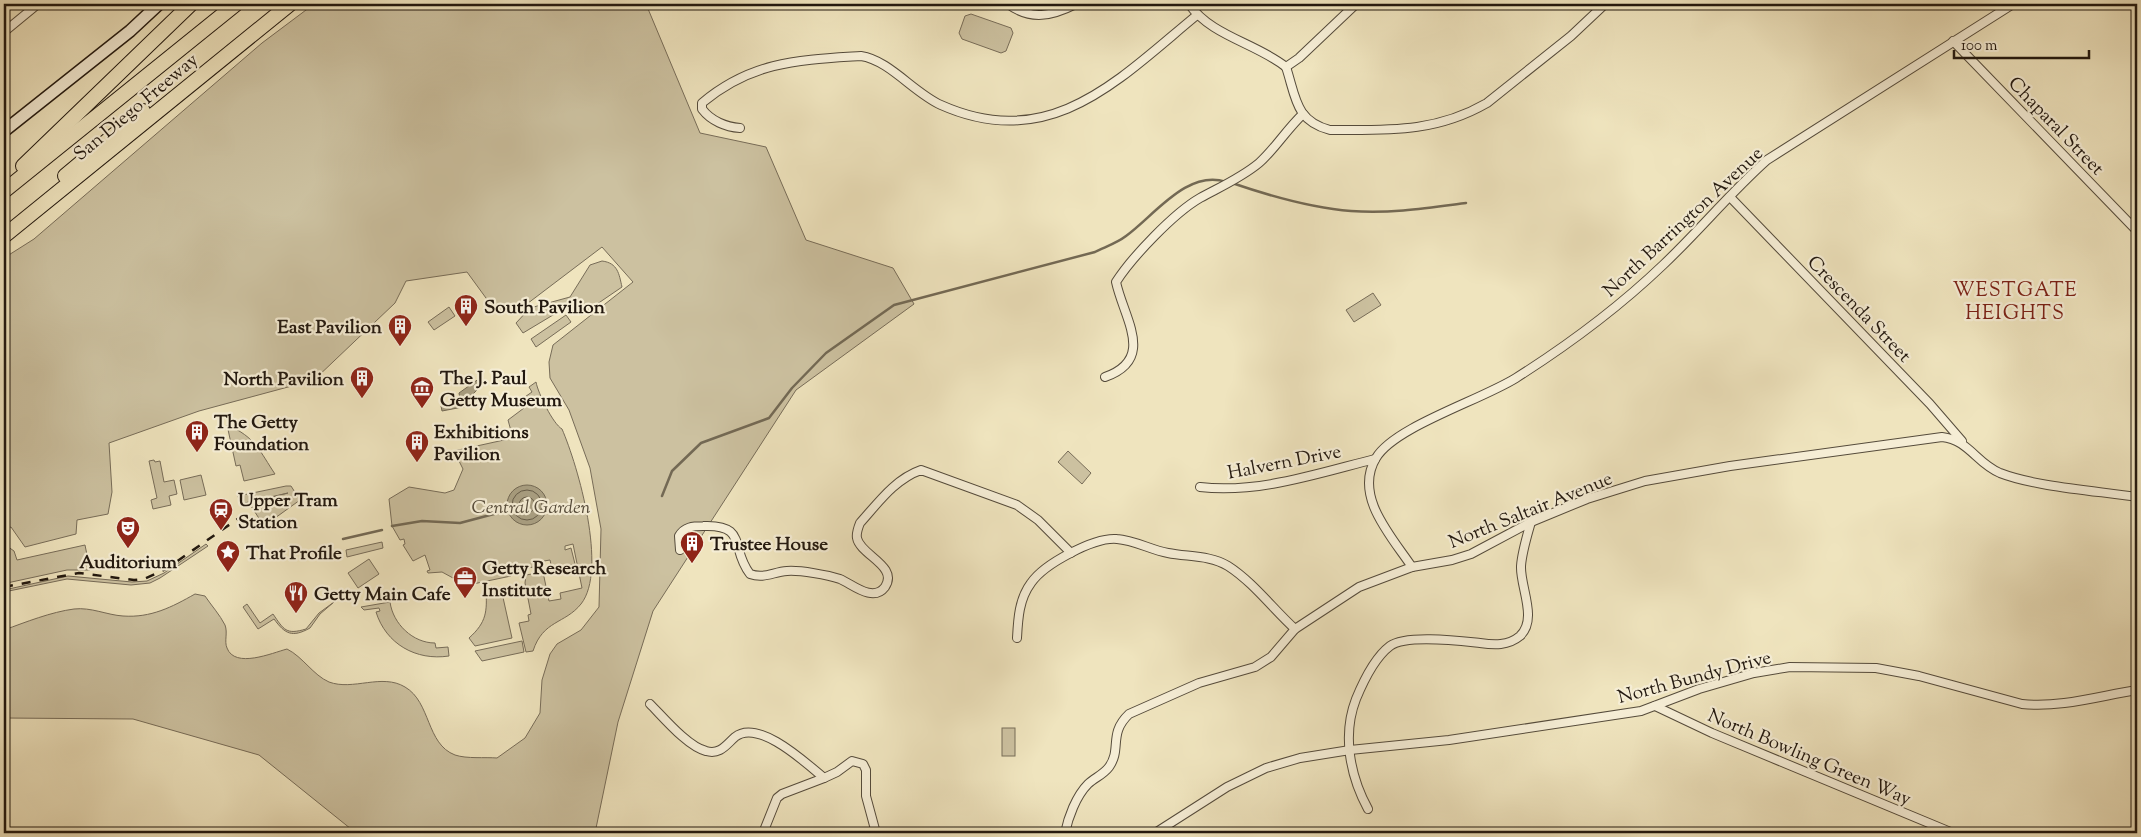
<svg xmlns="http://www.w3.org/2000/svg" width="2141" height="837" font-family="'Sorts Mill Goudy',serif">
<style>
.green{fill:#ccc1a0;stroke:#776c58}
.water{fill:#a99f82;stroke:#736954}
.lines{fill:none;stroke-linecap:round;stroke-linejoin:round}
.shore{stroke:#665c48;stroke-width:1}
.stream{stroke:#736954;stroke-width:2.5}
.minor-casing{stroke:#554b3b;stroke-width:10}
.secondary-casing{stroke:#22180f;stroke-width:14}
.motorway-casing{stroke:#22180f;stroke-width:16}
.minor{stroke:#f5edd5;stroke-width:8}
.secondary{stroke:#f5edd5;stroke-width:11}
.motorway{stroke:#efe4be;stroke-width:14}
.rail{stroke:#22180f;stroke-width:2.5;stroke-dasharray:9 9;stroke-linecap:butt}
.labels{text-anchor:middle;stroke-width:4.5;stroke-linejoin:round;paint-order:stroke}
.street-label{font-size:19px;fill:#22180f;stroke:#f5edd5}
.poi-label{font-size:19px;font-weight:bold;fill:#22180f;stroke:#f5edd5;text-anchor:start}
.park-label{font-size:19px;font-style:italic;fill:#554b3a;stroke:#f5edd5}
.neighbourhood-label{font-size:20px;letter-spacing:1px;fill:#7a1f14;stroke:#f5edd5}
</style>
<rect width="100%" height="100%" fill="#efe4be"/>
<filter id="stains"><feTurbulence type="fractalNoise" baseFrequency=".004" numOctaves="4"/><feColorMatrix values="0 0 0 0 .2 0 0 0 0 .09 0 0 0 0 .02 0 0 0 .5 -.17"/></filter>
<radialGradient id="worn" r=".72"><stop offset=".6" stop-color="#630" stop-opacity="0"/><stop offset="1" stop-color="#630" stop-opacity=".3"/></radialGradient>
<g class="green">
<path d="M 314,4 L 646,4 L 700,133 L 766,147 L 806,240 L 893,268 L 914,304 L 796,390 L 653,611 L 618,722 L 595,833 L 356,833 L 259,755 L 133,719 L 4,718 L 4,630 C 26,622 51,612 74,609 C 91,607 107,615 123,616 C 151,618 172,607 195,594 L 205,596 C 211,605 220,615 225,625 C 228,633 224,641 227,648 C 235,669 272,653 287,649 C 303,657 313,675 329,682 C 353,691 382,673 405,687 C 431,702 426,744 455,755 C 467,759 485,757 497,758 L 525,738 L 540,713 L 542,680 L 550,654 L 557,644 L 581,630 L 599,607 L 601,529 L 590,468 L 569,410 L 550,378 L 549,362 L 553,345 L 633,282 L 602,247 L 515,313 L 494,309 L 467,272 L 406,281 L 395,303 L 314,380 L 199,411 L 109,443 L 112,492 L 108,514 L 77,520 L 76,534 L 25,547 L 11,527 L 4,529 L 4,258 L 34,239 L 262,43 Z"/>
<polygon points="971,14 1011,28 1013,33 1006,51 1001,53 962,39 959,33 965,16"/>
<path d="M 602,261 C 618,263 619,274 622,287 L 581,315 L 575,305 L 570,308 L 568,306 L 523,333 L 516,323 L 530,308 L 570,297 L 590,265 Z"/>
<polygon points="1373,293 1381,305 1354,322 1346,310"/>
<polygon points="449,307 455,316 434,330 428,322"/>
<polygon points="566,315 571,322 536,347 531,339"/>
<path d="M 536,382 C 538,393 553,424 562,429 C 578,466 608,570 581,604 C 565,624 543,620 533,651 L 526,652 L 519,623 L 529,621 L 528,615 L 531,614 L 525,583 L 526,575 L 543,572 L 549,601 L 561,599 L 560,593 L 582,588 L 573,544 L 565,546 L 565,550 L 571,548 L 575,564 L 552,569 L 550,560 L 544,561 L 544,565 L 512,571 L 511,576 L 473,584 L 463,568 L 453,578 L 442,572 L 428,573 L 427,571 L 430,570 L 425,555 L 413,561 L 403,545 L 405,544 L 404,539 L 400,540 L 392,526 L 389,499 L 409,487 L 445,493 L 454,490 L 463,469 L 454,451 L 513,438 L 515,436 L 514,430 L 511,431 L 508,420 L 524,408 L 519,401 L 532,392 L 529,387 Z"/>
<path d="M 227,425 C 256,437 260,452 275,474 L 244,481 L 240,465 L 236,466 Z"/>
<polygon points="1068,451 1091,473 1082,484 1058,462"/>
<polygon points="154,460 155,462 160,461 164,482 174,480 177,494 169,496 171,505 153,509 151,500 157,498 149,461"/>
<polygon points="201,475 206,495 184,500 180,480"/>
<polygon points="286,486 291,486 300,500 264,526 249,503 288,493 240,504 238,496"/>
<polygon points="382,542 383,548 347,557 346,550"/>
<polygon points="4,544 14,551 17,560 85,545 90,570 67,570 7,583 4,574"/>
<polygon points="206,544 208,546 160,578 150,583 131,585 67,579 4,592 4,590 68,576 132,582 147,581 164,573"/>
<polygon points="369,559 379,574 358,588 348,573"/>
<path d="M 507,589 L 508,591 L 502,593 L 512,638 L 475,646 L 469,638 C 487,622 487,611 486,590 Z"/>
<path d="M 334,602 L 320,614 L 310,628 C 292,638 285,634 274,619 L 258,629 L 243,607 L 247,604 L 260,623 L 273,614 C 284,630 286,635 306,629 L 319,613 Z"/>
<path d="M 390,602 C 393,624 413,643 435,643 L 436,648 L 448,647 L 449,656 C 416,661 386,644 376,612 L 380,611 L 379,608 L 364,610 L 361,607 Z"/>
<polygon points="522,641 524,652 482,661 475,651"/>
<rect x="1002" y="728" width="13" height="28"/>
</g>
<g class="water">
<polygon points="480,378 484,383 473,394 473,405 442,411 441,406 445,404 456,404 460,399 459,393"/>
<circle cx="527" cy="505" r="20"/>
</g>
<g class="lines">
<g class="shore">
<circle cx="527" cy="505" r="15"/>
<circle cx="527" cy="505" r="8"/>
</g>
<g class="stream">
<path d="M 1232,183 C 1270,196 1311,208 1351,211 C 1390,214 1428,208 1466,203"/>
<path d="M 662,496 L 672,471 L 701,443 L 769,418 L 792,388 L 826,353 L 894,305 L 1095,252 C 1105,247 1117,243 1126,236 C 1154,216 1187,169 1226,182"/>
<polyline points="392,526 422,521 460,523 509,510"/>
<polyline points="343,539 382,530"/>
</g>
<g class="minor-casing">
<g id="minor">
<path d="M 1008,4 C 1031,21 1052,16 1076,4"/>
<path d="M 1189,4 C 1211,36 1256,43 1286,67"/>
<polyline points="4,32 38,4"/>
<polyline points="1953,41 2137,231"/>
<path d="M 1286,67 C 1296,97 1295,121 1330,130 C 1388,130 1435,133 1487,103 L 1571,36 L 1605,4"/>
<polyline points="1286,67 1299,58 1356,4"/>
<path d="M 740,128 C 726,127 711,121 702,109 L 702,103 C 752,61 799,60 861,56 C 889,60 914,93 941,105 C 1051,154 1119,79 1197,15"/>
<polyline points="1730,197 1930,404 1962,441"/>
<path d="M 1105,377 C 1156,359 1124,319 1116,282 C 1132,257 1174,213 1200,198 C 1220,187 1241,178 1259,163 C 1274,150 1287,129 1303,114"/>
<path d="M 1200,487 C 1258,494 1319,473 1375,459"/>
<path d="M 680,550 L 679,536 C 684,527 693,526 703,526 C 748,524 730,549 750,574 C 764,579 773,572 787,571 C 800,570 828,575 840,579 C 852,584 873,603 885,587 C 899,566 860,555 857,538 C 856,533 858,528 860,523 C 878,503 895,479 921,470 L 1017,505 L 1038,520 L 1071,553"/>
<path d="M 1412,567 C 1392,537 1353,496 1376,458 C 1394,427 1481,400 1516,378 C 1568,345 1618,308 1663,265 C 1699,231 1730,193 1767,160 L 2013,4"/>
<path d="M 1017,638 C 1018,619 1019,599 1031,583 C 1044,564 1094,537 1117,539 C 1134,540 1151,550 1168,553 C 1188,557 1210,555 1228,566 C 1253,582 1273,609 1295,629"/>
<path d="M 650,704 C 663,717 688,747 706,751 C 720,755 726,745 735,737 C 758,718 806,763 824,778 L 837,772 L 852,761 L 863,764 L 866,770 L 866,796 L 876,833"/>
<polyline points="1655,706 1712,733 1953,833"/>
<path d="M 1368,809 C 1350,776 1342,735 1356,699 C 1363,682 1374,658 1390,646 C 1406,634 1461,641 1480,643 C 1494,645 1508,646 1520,636 C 1538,619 1520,587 1521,566 C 1522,552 1527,536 1531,522"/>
<polyline points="763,833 777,798 782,794 824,778"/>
<path d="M 1065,833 C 1068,818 1076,796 1088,784 C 1094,778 1103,775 1109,767 C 1122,749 1108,734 1129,714 L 1199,683 L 1255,667 L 1271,657 L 1295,629 L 1359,587 L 1412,567 L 1452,560 L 1471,554 L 1531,522 L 1587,499 L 1645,481 L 1730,466 L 1942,437 C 1969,440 1976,463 2000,473 C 2036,487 2098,491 2137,497"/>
<path d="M 1155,833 L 1227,787 L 1266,768 L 1300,758 L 1350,750 L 1449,740 L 1641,711 L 1699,689 L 1754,673 L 1790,667 L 1876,668 L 1919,676 L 2022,704 C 2061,708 2099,696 2137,690"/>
</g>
</g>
<g class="secondary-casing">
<polyline id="secondary" points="4,131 130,31 159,4"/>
</g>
<g class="motorway-casing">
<g id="motorway">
<polyline points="23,166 191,4"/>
<polyline points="65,176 143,111"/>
<polyline points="4,191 236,4"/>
<polyline points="4,236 290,4"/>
</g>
</g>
<use href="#minor" class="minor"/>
<use href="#secondary" class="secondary"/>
<use href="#motorway" class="motorway"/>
<polyline class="rail" points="4,587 79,573 134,580 144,579 166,569 239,518"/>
</g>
<defs>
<g id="building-pin" transform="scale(1.25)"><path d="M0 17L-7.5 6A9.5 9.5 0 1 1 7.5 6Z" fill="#8f2418" stroke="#f5edd5"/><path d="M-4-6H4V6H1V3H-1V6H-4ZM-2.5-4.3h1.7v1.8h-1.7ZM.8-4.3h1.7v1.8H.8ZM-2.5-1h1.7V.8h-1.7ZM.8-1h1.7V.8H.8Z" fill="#fff"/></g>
<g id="museum-pin" transform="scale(1.25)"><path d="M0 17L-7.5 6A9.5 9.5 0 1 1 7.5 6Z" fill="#8f2418" stroke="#f5edd5"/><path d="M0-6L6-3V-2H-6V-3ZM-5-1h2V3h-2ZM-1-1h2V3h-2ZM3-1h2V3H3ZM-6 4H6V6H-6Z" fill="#fff"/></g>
<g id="station-pin" transform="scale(1.25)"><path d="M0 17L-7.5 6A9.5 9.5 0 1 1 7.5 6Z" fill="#8f2418" stroke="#f5edd5"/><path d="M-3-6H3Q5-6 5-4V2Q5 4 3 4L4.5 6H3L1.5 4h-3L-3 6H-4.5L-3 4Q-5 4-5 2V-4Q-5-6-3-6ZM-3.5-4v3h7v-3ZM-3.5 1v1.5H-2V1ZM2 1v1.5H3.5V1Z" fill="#fff"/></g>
<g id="theatre-pin" transform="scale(1.25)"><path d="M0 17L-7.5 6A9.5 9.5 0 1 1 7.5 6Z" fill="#8f2418" stroke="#f5edd5"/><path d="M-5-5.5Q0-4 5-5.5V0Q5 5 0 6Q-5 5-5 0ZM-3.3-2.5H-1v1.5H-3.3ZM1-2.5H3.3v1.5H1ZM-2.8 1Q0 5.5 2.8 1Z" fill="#fff"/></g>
<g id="sight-pin" transform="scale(1.25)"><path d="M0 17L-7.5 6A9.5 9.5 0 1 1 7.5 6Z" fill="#8f2418" stroke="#f5edd5"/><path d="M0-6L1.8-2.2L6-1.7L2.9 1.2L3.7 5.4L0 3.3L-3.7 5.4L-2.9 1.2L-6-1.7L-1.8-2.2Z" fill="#fff"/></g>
<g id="office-pin" transform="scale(1.25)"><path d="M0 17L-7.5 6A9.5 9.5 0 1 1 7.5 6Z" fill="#8f2418" stroke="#f5edd5"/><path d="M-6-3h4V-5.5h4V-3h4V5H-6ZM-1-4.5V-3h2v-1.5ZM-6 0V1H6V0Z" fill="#fff"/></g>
<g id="restaurant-pin" transform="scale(1.25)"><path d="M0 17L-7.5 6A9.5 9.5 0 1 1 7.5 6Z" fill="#8f2418" stroke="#f5edd5"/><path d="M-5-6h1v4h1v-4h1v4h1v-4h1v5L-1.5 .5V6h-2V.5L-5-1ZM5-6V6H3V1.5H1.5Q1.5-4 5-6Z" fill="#fff"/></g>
</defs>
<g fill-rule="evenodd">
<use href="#building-pin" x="466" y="306"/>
<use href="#building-pin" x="400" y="326"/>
<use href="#building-pin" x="362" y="378"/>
<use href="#museum-pin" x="422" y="388"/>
<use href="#building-pin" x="197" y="432"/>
<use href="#building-pin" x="417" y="442"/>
<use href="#station-pin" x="221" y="510"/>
<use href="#theatre-pin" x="128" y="528"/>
<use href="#building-pin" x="692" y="543"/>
<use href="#sight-pin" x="228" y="552"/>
<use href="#office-pin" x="465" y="578"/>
<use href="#restaurant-pin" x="296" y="593"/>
</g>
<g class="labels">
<g class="street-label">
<text transform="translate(135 106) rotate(-40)" y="7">San Diego Freeway</text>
<text transform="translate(2057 125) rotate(46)" y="7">Chaparal Street</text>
<text transform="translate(1682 221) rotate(-43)" y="7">North Barrington Avenue</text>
<text transform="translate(1860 308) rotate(46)" y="7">Crescenda Street</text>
<text transform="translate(1284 461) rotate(-11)" y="7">Halvern Drive</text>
<text transform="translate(1530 509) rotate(-22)" y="7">North Saltair Avenue</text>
<text transform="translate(1694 676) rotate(-15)" y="7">North Bundy Drive</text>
<text transform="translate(1810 756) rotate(23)" y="7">North Bowling Green Way</text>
</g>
<g class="poi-label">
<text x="484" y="313">South Pavilion</text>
<text x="382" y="333" text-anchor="end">East Pavilion</text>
<text x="440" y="384">The J. Paul<tspan x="440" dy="22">Getty Museum</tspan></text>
<text x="344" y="385" text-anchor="end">North Pavilion</text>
<text x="214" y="428">The Getty<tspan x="214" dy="22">Foundation</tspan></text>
<text x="434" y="438">Exhibitions<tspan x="434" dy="22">Pavilion</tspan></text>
<text x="238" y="506">Upper Tram<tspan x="238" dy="22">Station</tspan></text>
<text x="710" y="550">Trustee House</text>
<text x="246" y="559">That Profile</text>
<text x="128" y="568" text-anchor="middle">Auditorium</text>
<text x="482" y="574">Getty Research<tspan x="482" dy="22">Institute</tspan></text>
<text x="314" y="600">Getty Main Cafe</text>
</g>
<g class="park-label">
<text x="531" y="513">Central Garden</text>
</g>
<g class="neighbourhood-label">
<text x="2015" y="296">WESTGATE<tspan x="2015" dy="23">HEIGHTS</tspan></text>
</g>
</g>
<rect width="2141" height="837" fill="none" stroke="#efe4be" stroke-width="20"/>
<rect x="5" y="5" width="2131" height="827" fill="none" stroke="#22180f" stroke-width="2.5"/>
<rect x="10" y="10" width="2121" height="817" fill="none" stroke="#22180f"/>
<path d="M1954 50v8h135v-8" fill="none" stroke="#22180f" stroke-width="2.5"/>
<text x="1961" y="50" font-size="15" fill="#22180f" stroke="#f5edd5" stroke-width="4" paint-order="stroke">100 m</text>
<rect width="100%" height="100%" filter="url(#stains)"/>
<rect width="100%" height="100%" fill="url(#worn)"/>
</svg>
